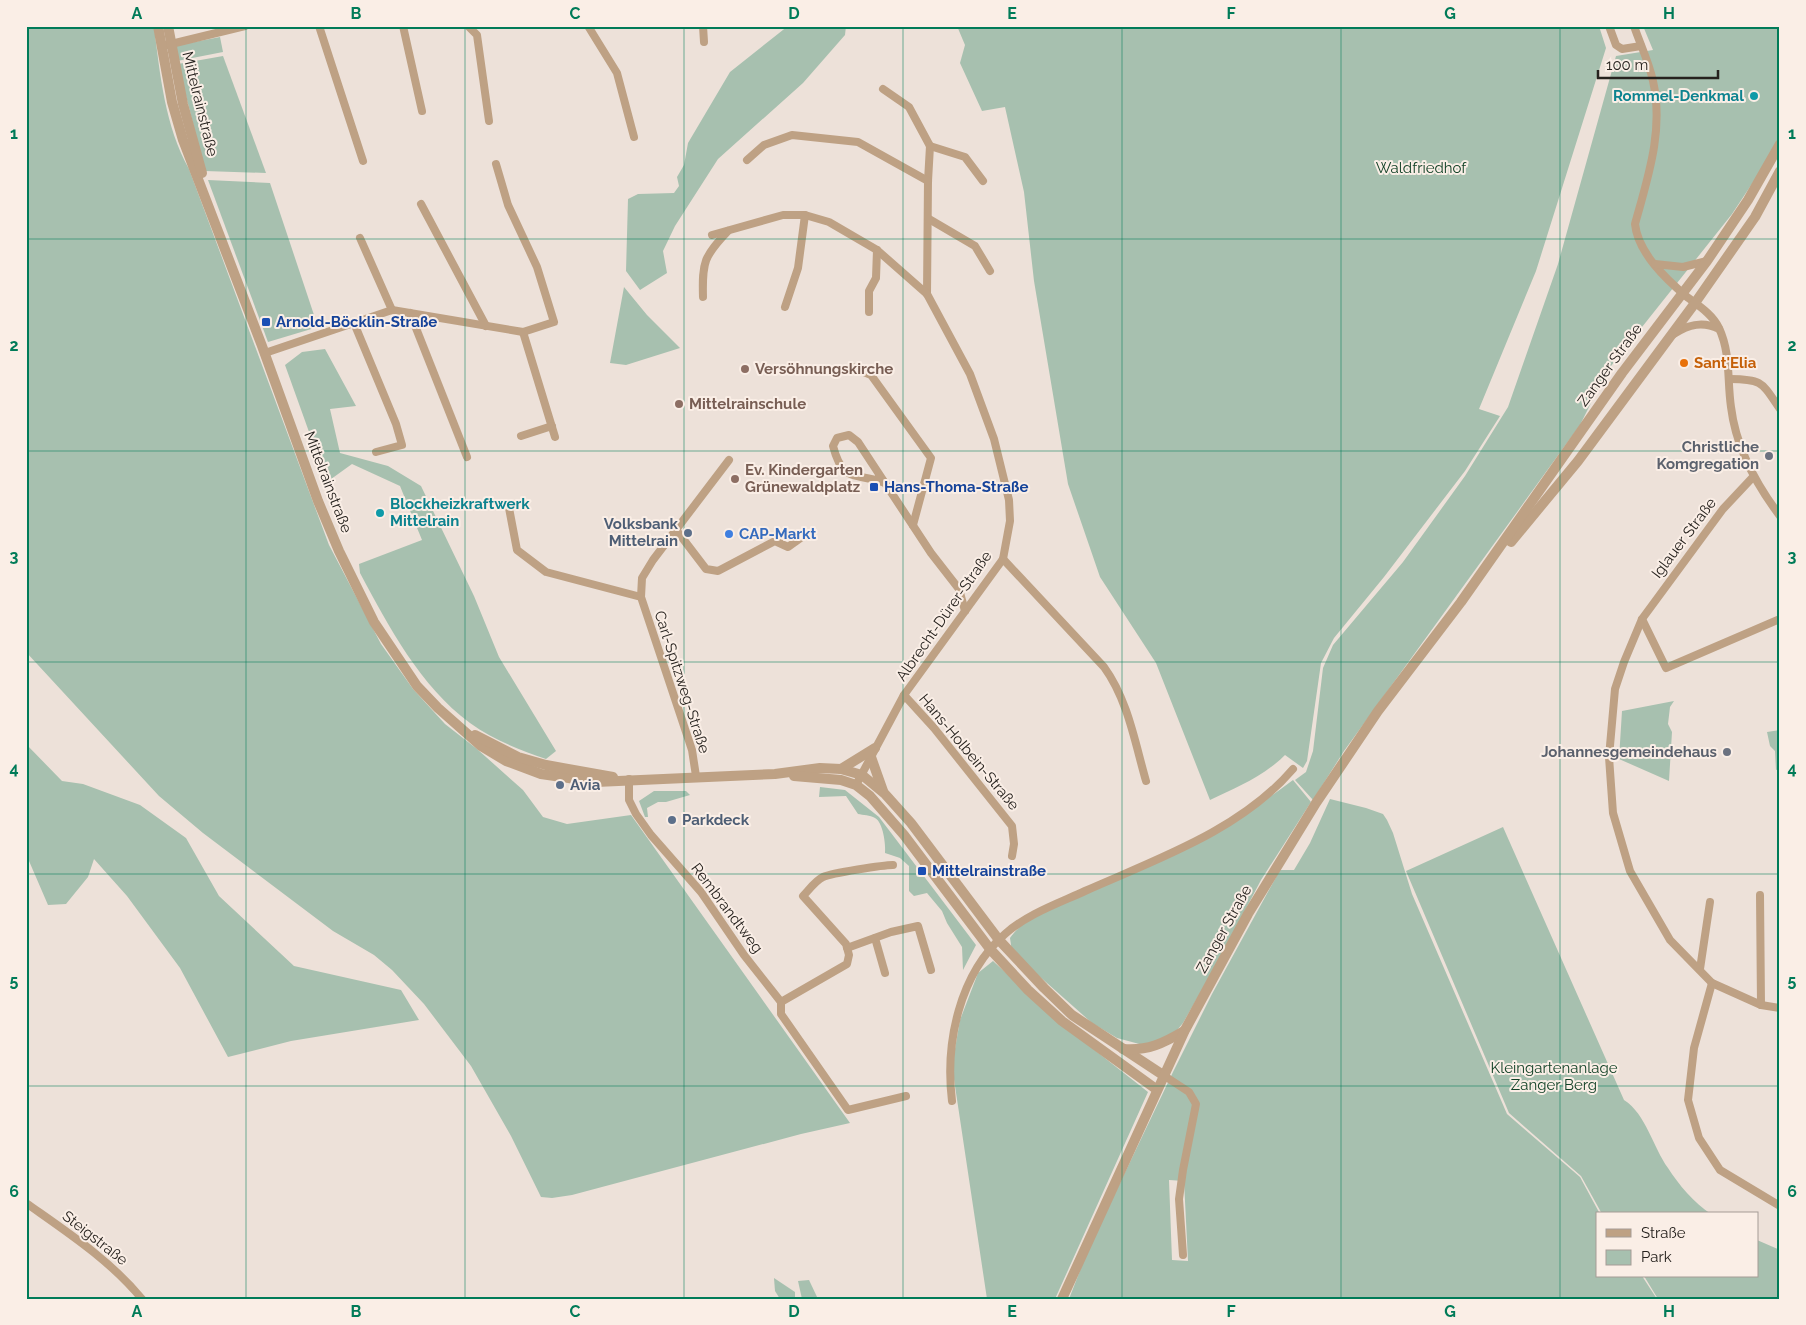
<svg xmlns="http://www.w3.org/2000/svg" width="1806" height="1325" font-family="Raleway,sans-serif">
<style>
.green{fill:#a7c0af;fill-rule:evenodd}
.lines{fill:none;stroke-linecap:round;stroke-linejoin:round}
.minor{stroke:#bea184;stroke-width:8}
.tertiary{stroke:#bea184;stroke-width:10}
.grid{fill:none;stroke:#007b58;stroke-width:1;stroke-opacity:0.55}
.culture-dot{fill:#0f9aa8;stroke:#faeee6;stroke-width:2}
.transit-dot{fill:#1a4fb4;stroke:#faeee6;stroke-width:2}
.food-dot{fill:#e8710a;stroke:#faeee6;stroke-width:2}
.education-dot{fill:#8d6e63;stroke:#faeee6;stroke-width:2}
.worship-dot{fill:#6b7280;stroke:#faeee6;stroke-width:2}
.service-dot{fill:#5c6f8a;stroke:#faeee6;stroke-width:2}
.shop-dot{fill:#3f7fe0;stroke:#faeee6;stroke-width:2}
.labels{text-anchor:middle;stroke-width:4;stroke-linejoin:round;paint-order:stroke}
.culture-label{font-size:15px;font-weight:bold;fill:#0d838f;stroke:#faeee6;text-anchor:end}
.street-label{font-size:15px;fill:#26221e;stroke:#faeee6}
.park-label{font-size:15px;fill:#114126;stroke:#faeee6}
.transit-label{font-size:15px;font-weight:bold;fill:#164399;stroke:#faeee6;text-anchor:start}
.food-label{font-size:15px;font-weight:bold;fill:#c56008;stroke:#faeee6;text-anchor:start}
.education-label{font-size:15px;font-weight:bold;fill:#785e54;stroke:#faeee6;text-anchor:start}
.worship-label{font-size:15px;font-weight:bold;fill:#5b616d;stroke:#faeee6;text-anchor:end}
.service-label{font-size:15px;font-weight:bold;fill:#4e5e75;stroke:#faeee6;text-anchor:start}
.shop-label{font-size:15px;font-weight:bold;fill:#366cbe;stroke:#faeee6;text-anchor:start}
.neatline{fill:none;stroke:#007b58;stroke-width:2}
.grid-label{font-size:16px;text-anchor:middle;font-weight:bold;fill:#007b58}
</style>
<rect width="100%" height="100%" fill="#ede1d9"/>
<g class="green">
<path d="M 26,26 L 154,26 C 160,75 165,126 189,169 L 329,545 L 381,644 L 413,689 L 445,724 L 477,749 L 523,790 L 543,817 L 567,824 L 631,815 L 850,1123 L 801,1134 L 572,1195 L 552,1198 L 541,1197 L 511,1136 L 471,1066 L 424,1004 L 392,970 L 374,955 L 333,931 L 203,833 L 159,796 L 26,652 Z"/>
<polygon points="788,26 846,26 845,35 803,83 718,159 675,226 663,251 667,273 640,290 626,271 628,199 638,194 674,193 679,186 677,177 684,165 688,143 730,72"/>
<path d="M 957,26 L 1599,26 L 1606,48 L 1536,271 L 1479,409 L 1500,416 L 1465,471 L 1384,577 L 1334,638 L 1321,663 L 1307,761 L 1303,768 L 1285,755 C 1264,776 1236,788 1210,800 L 1156,663 L 1100,577 L 1068,484 L 1034,281 L 1024,192 L 1005,107 L 982,111 L 960,63 L 965,45 Z"/>
<polygon points="1643,26 1780,26 1780,134 1767,161 1732,214 1607,371 1580,425 1344,751 1313,800 1295,780 1306,772 1313,751 1323,668 1333,645 1403,562 1465,476 1508,407 1558,264 1616,56 1653,50"/>
<polygon points="220,37 223,52 177,61 174,46"/>
<polygon points="223,56 266,173 205,171 178,64"/>
<polygon points="208,180 270,183 318,327 268,342"/>
<polygon points="624,287 647,315 680,348 626,365 610,363"/>
<path d="M 325,349 L 356,406 L 330,409 L 340,453 L 388,466 L 421,486 L 474,596 L 499,657 L 556,751 L 546,759 C 520,750 493,740 470,723 C 420,686 389,627 360,573 L 359,564 L 422,540 L 400,486 L 352,464 L 327,482 L 285,365 L 302,352 Z"/>
<polygon points="1674,701 1670,707 1668,724 1672,732 1669,781 1619,759 1622,711"/>
<polygon points="1780,730 1780,769 1776,770 1775,751 1770,746 1767,732"/>
<polygon points="26,744 62,781 83,784 140,805 186,838 219,896 294,966 401,990 419,1020 291,1041 228,1057 180,968 127,896 94,859 88,877 66,904 48,905 26,854"/>
<path d="M 1293,780 L 1311,802 L 1261,880 L 1219,960 L 1183,1023 L 1173,1035 L 1143,1045 L 1117,1038 L 1092,1023 L 1012,952 L 1010,938 C 1032,904 1145,866 1186,847 C 1224,830 1259,805 1293,780 Z"/>
<path d="M 820,787 L 845,790 L 879,817 L 976,945 L 963,970 L 962,947 L 947,923 L 942,911 L 927,893 L 914,896 L 909,891 L 909,866 L 900,858 L 885,853 C 886,845 883,822 875,818 C 870,815 863,815 858,814 L 846,796 L 819,797 Z"/>
<polygon points="654,791 686,791 690,795 666,802 658,802 647,808 648,817 645,817 639,801"/>
<path d="M 1330,799 L 1366,808 L 1383,814 L 1387,820 L 1393,833 L 1412,894 L 1507,1114 L 1580,1177 L 1600,1214 L 1597,1214 L 1597,1276 L 1642,1276 L 1657,1299 L 1069,1299 L 1088,1250 L 1173,1072 L 1212,994 L 1280,870 L 1294,870 L 1310,843 ZM 1169,1180 L 1184,1181 L 1188,1261 L 1172,1260 Z"/>
<path d="M 1503,827 L 1624,1100 C 1646,1114 1653,1147 1668,1168 C 1679,1185 1694,1203 1711,1214 L 1602,1214 L 1581,1176 L 1509,1113 L 1406,871 Z"/>
<polygon points="993,961 1059,1022 1148,1092 1055,1299 987,1299 952,1066 960,1020 978,973"/>
<polygon points="1757,1240 1780,1250 1780,1299 1658,1299 1644,1276 1757,1276"/>
<polygon points="774,1278 795,1292 795,1299 780,1299 775,1291"/>
<polygon points="809,1280 818,1299 802,1299 798,1281"/>
</g>
<g class="lines">
<g class="minor">
<polyline points="319,26 363,161"/>
<polyline points="403,26 422,111"/>
<polyline points="468,26 477,35 489,121"/>
<polyline points="588,26 617,73 634,137"/>
<polyline points="703,26 704,42"/>
<polyline points="1609,26 1616,45 1622,49 1641,46"/>
<path d="M 1634,26 C 1640,44 1649,62 1653,81 C 1664,130 1648,177 1635,224 C 1638,253 1666,279 1687,297 C 1699,306 1712,314 1719,328 C 1731,354 1727,380 1731,407 C 1736,448 1755,483 1780,516"/>
<polyline points="167,45 245,26"/>
<polyline points="883,89 909,107 930,146 928,181 927,294"/>
<polyline points="930,146 965,157 983,181"/>
<polyline points="747,160 764,145 792,135 858,142 928,181"/>
<polyline points="421,204 486,326"/>
<polyline points="929,219 975,246 990,271"/>
<polyline points="712,235 783,215 805,215 829,222 877,250 927,294 970,374 994,439 1009,500 1010,521 1003,559 904,695 856,785"/>
<polyline points="360,238 392,310"/>
<polyline points="1655,264 1683,267 1707,261"/>
<path d="M 703,297 C 702,262 704,256 728,231"/>
<polyline points="785,307 798,268 805,215"/>
<polyline points="869,312 869,291 876,278 877,250"/>
<polyline points="410,313 467,457"/>
<polyline points="354,323 396,424 402,445 376,452"/>
<polyline points="523,332 555,437"/>
<path d="M 1674,334 C 1689,324 1703,321 1719,329"/>
<polyline points="265,353 392,310 523,332 554,322 537,267 508,205 496,164"/>
<polyline points="852,367 871,375 931,458 913,525"/>
<path d="M 1730,379 C 1763,379 1762,383 1780,409"/>
<polyline points="521,436 552,426"/>
<polyline points="1753,477 1723,509 1642,619 1624,662 1615,689 1609,757 1613,813 1630,871 1670,940 1712,983 1761,1005 1780,1008"/>
<path d="M 885,483 C 855,472 843,484 833,446 L 837,438 L 849,435 L 858,442 L 931,553 L 959,589 L 965,611"/>
<polyline points="509,508 517,550 546,572 641,597 692,750 696,776"/>
<polyline points="677,531 706,569 718,571 775,541 788,547 802,537"/>
<path d="M 1003,559 L 1104,667 C 1128,700 1135,743 1146,781"/>
<polyline points="641,597 642,578 653,560 729,460"/>
<polyline points="1642,619 1666,668 1780,619"/>
<polyline points="904,695 934,728 1012,826 1014,844 1012,856"/>
<path d="M 629,779 L 629,800 L 636,814 L 651,835 L 701,892 L 744,955 L 781,1002 L 847,964 L 849,955 L 846,944 L 803,896 C 808,891 816,880 823,877 C 832,873 883,865 893,865"/>
<polyline points="1760,895 1761,1005"/>
<polyline points="875,938 885,973"/>
<polyline points="847,948 891,932 918,926 931,970"/>
<polyline points="1700,969 1710,902"/>
<polyline points="1712,983 1694,1048 1688,1100 1699,1138 1720,1170 1780,1206"/>
<polyline points="781,1002 781,1014 848,1110 906,1096"/>
<polyline points="1163,1075 1189,1092 1196,1104 1183,1170 1179,1199 1183,1255"/>
<path d="M 952,1101 C 945,1043 959,974 1005,934 C 1027,914 1059,903 1085,891 C 1157,859 1241,830 1293,769"/>
<path d="M 26,1203 C 67,1232 110,1260 142,1299"/>
</g>
<g class="tertiary">
<polyline points="158,26 172,102 183,140 262,346 318,501 339,551 374,622 417,686 438,708 481,746 506,761 541,774 596,782 775,774 820,768 841,769 862,775 885,794 911,823 999,940 1044,988 1072,1015 1163,1075"/>
<polyline points="168,26 183,104 202,173"/>
<polyline points="1511,542 1578,461 1695,303 1755,217 1780,171"/>
<polyline points="475,735 518,757 546,765 613,777"/>
<polyline points="871,757 883,791"/>
<polyline points="841,769 875,748"/>
<polyline points="794,776 841,780 856,785 870,796 904,835 990,949 1028,990 1062,1021 1156,1089"/>
<path d="M 1123,1049 C 1148,1051 1164,1043 1184,1031"/>
<polyline points="1062,1299 1185,1030 1248,914 1316,803 1378,711 1461,602 1622,373 1707,261 1748,200 1780,144"/>
</g>
</g>
<path class="grid" d="M 246,26 L 246,1299M 465,26 L 465,1299M 684,26 L 684,1299M 903,26 L 903,1299M 1122,26 L 1122,1299M 1341,26 L 1341,1299M 1560,26 L 1560,1299M 26,239 L 1780,239M 26,451 L 1780,451M 26,662 L 1780,662M 26,874 L 1780,874M 26,1086 L 1780,1086"/>
<g class="culture-dot">
<circle cx="1754" cy="96" r="5"/>
<circle cx="380" cy="513" r="5"/>
</g>
<g class="transit-dot">
<rect x="261" y="317" width="10" height="10" rx="2.5"/>
<rect x="869" y="482" width="10" height="10" rx="2.5"/>
<rect x="917" y="866" width="10" height="10" rx="2.5"/>
</g>
<circle class="food-dot" cx="1684" cy="363" r="5"/>
<g class="education-dot">
<circle cx="745" cy="369" r="5"/>
<circle cx="679" cy="404" r="5"/>
<circle cx="735" cy="479" r="5"/>
</g>
<g class="worship-dot">
<circle cx="1769" cy="456" r="5"/>
<circle cx="1727" cy="752" r="5"/>
</g>
<g class="service-dot">
<circle cx="688" cy="533" r="5"/>
<circle cx="560" cy="785" r="5"/>
<circle cx="672" cy="820" r="5"/>
</g>
<circle class="shop-dot" cx="729" cy="534" r="5"/>
<g class="labels">
<g class="culture-label">
<text x="1744" y="101">Rommel-Denkmal</text>
<text x="390" y="509" text-anchor="start">Blockheizkraftwerk<tspan x="390" dy="17">Mittelrain</tspan></text>
</g>
<g class="street-label">
<text transform="translate(200 104) rotate(76)" y="5">Mittelrainstraße</text>
<text transform="translate(1610 365) rotate(-54)" y="5">Zanger Straße</text>
<text transform="translate(328 482) rotate(69)" y="5">Mittelrainstraße</text>
<text transform="translate(1684 538) rotate(-53)" y="5">Iglauer Straße</text>
<text transform="translate(944 616) rotate(-55)" y="5">Albrecht-Dürer-Straße</text>
<text transform="translate(682 682) rotate(72)" y="5">Carl-Spitzweg-Straße</text>
<text transform="translate(969 752) rotate(50)" y="5">Hans-Holbein-Straße</text>
<text transform="translate(727 908) rotate(53)" y="5">Rembrandtweg</text>
<text transform="translate(1224 929) rotate(-61)" y="5">Zanger Straße</text>
<text transform="translate(95 1238) rotate(38)" y="5">Steigstraße</text>
</g>
<g class="park-label">
<text x="1421" y="173">Waldfriedhof</text>
<text x="1554" y="1073">Kleingartenanlage<tspan x="1554" dy="17">Zanger Berg</tspan></text>
</g>
<g class="transit-label">
<text x="276" y="327">Arnold-Böcklin-Straße</text>
<text x="884" y="492">Hans-Thoma-Straße</text>
<text x="932" y="876">Mittelrainstraße</text>
</g>
<g class="food-label">
<text x="1694" y="368">Sant'Elia</text>
</g>
<g class="education-label">
<text x="755" y="374">Versöhnungskirche</text>
<text x="689" y="409">Mittelrainschule</text>
<text x="745" y="475">Ev. Kindergarten<tspan x="745" dy="17">Grünewaldplatz</tspan></text>
</g>
<g class="worship-label">
<text x="1759" y="452">Christliche<tspan x="1759" dy="17">Komgregation</tspan></text>
<text x="1717" y="757">Johannesgemeindehaus</text>
</g>
<g class="service-label">
<text x="678" y="529" text-anchor="end">Volksbank<tspan x="678" dy="17">Mittelrain</tspan></text>
<text x="570" y="790">Avia</text>
<text x="682" y="825">Parkdeck</text>
</g>
<g class="shop-label">
<text x="739" y="539">CAP-Markt</text>
</g>
</g>
<rect width="1806" height="1325" fill="none" stroke="#faeee6" stroke-width="55"/>
<rect x="1596" y="1212" width="162" height="65" fill="#faeee6" stroke="#a59c96"/>
<rect x="1606" y="1229" width="25" height="8" fill="#bea184" stroke="#a59c96"/>
<text x="1641" y="1238" font-size="15" fill="#26221e">Straße</text>
<rect x="1606" y="1250" width="25" height="15" fill="#a7c0af" stroke="#a59c96"/>
<text x="1641" y="1262" font-size="15" fill="#26221e">Park</text>
<path d="M1598 70v8h120v-8" fill="none" stroke="#26221e" stroke-width="2.5"/>
<text x="1606" y="70" font-size="15" fill="#26221e" stroke="#faeee6" stroke-width="4" paint-order="stroke">100 m</text>
<rect x="28" y="28" width="1750" height="1270" class="neatline"/>
<g class="grid-label">
<text x="137" y="19">A</text>
<text x="356" y="19">B</text>
<text x="575" y="19">C</text>
<text x="794" y="19">D</text>
<text x="1012" y="19">E</text>
<text x="1231" y="19">F</text>
<text x="1450" y="19">G</text>
<text x="1669" y="19">H</text>
<text x="14" y="139">1</text>
<text x="1792" y="139">1</text>
<text x="14" y="351">2</text>
<text x="1792" y="351">2</text>
<text x="14" y="562">3</text>
<text x="1792" y="562">3</text>
<text x="14" y="774">4</text>
<text x="1792" y="774">4</text>
<text x="14" y="986">5</text>
<text x="1792" y="986">5</text>
<text x="14" y="1197">6</text>
<text x="1792" y="1197">6</text>
<text x="137" y="1317">A</text>
<text x="356" y="1317">B</text>
<text x="575" y="1317">C</text>
<text x="794" y="1317">D</text>
<text x="1012" y="1317">E</text>
<text x="1231" y="1317">F</text>
<text x="1450" y="1317">G</text>
<text x="1669" y="1317">H</text>
</g>
</svg>
